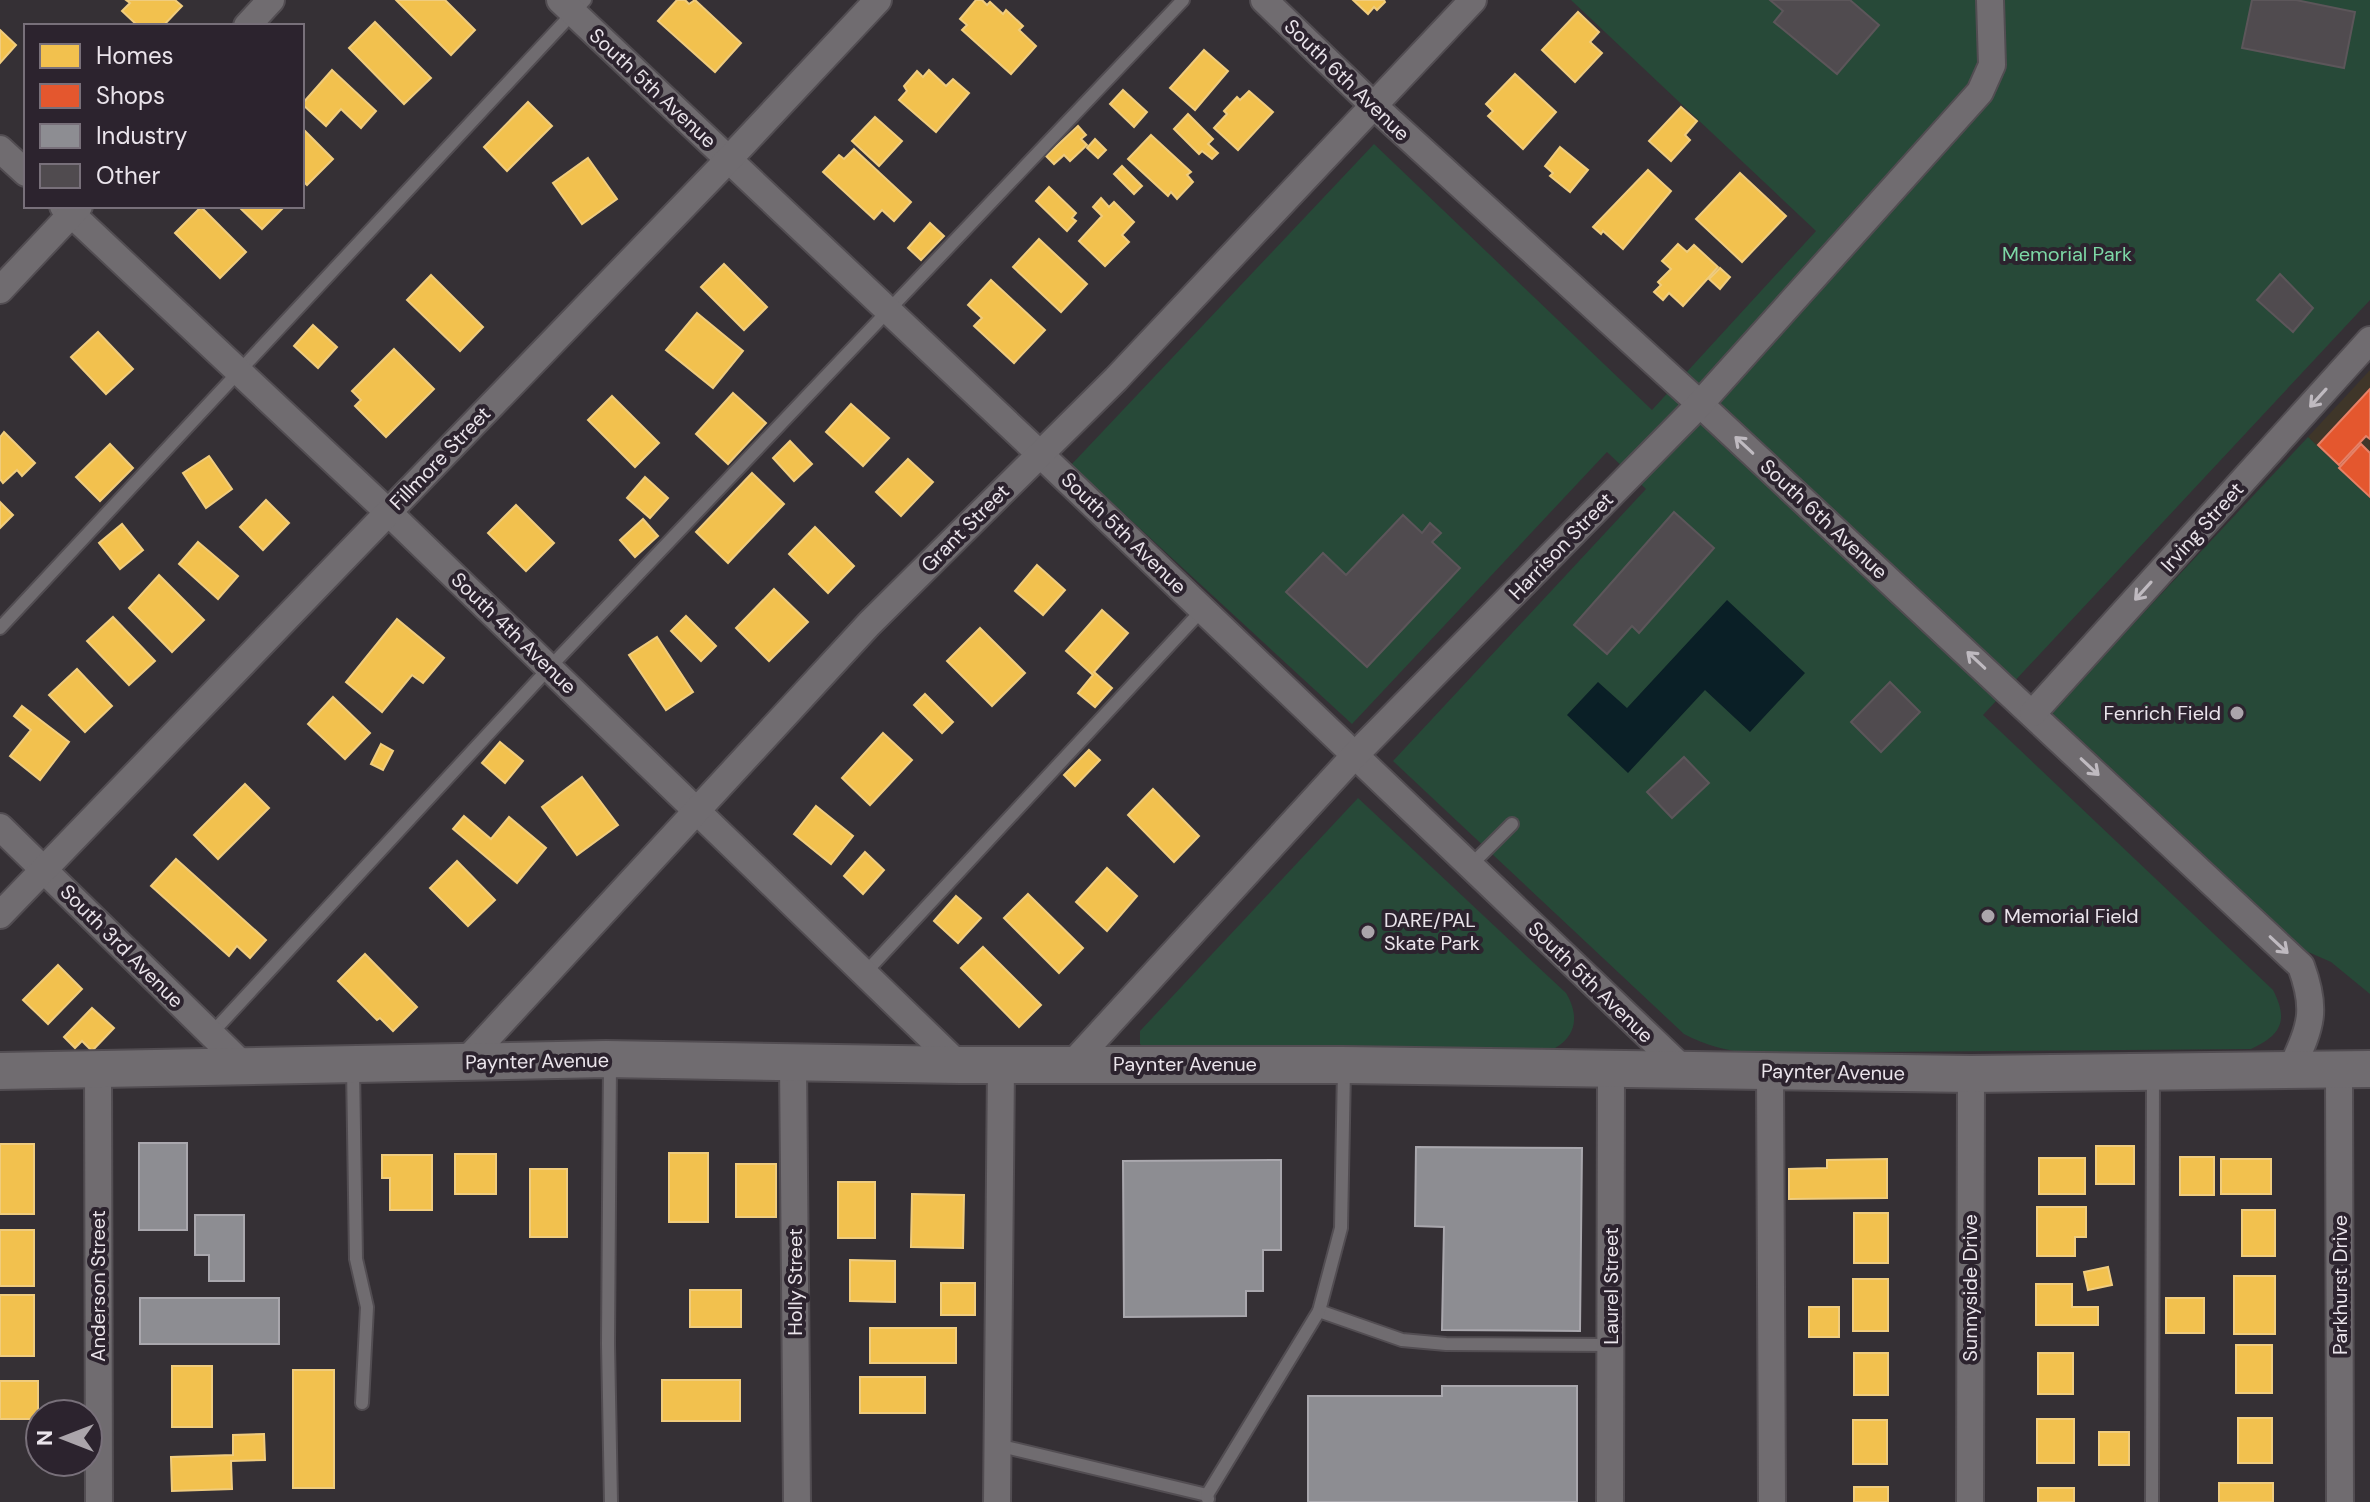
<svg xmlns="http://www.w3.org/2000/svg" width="2370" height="1502" font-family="'DM Sans',sans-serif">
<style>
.commercial{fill:#3f3629}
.green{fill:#274938}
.water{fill:#0a1f26}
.homes{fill:#f2c14e;stroke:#f0cc7d;stroke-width:2}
.shops{fill:#e4572e;stroke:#e68167;stroke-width:2}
.industry{fill:#8d8d92;stroke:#a9a7ad;stroke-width:2}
.building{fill:#504b4f;stroke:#5c565a;stroke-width:2}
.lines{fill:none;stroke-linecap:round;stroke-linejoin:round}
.lane-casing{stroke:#524d52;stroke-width:16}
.street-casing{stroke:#524d52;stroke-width:30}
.secondary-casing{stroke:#524d52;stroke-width:40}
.lane{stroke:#706c70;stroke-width:12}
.street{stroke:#706c70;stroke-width:26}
.secondary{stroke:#706c70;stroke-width:36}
.oneway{stroke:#bfbac0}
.poi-dot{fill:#aba5ab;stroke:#2c232e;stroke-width:3}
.labels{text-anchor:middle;stroke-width:8;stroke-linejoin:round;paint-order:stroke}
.street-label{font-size:20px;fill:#eae4eb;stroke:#2c232e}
.park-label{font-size:20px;fill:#7dd8a6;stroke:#2c232e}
.poi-label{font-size:20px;fill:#eae4eb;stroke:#2c232e;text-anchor:start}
</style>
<rect width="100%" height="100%" fill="#353035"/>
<polygon class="commercial" points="2370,370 2370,496 2308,437"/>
<g class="green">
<path d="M 1571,0 L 2370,0 L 2370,300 L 1983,715 L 2273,990 C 2289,1021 2281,1035 2251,1049 L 1752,1053 C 1727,1051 1707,1046 1684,1034 L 1393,761 L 1646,489 L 1607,452 L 1352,724 L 1071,465 L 1374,144 L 1652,410 L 1816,231 Z"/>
<polygon points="2308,437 2370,496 2370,994 2331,962 2306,951 2051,712"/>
<path d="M 1358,798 L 1566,993 C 1582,1020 1574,1042 1544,1053 L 1144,1048 L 1140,1044 L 1140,1031 Z"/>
</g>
<polygon class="water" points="1727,600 1805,673 1750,732 1705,690 1628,773 1567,715 1598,682 1627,708"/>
<g class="homes">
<polygon points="126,0 175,0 182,6 163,26 138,26 122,11 130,3"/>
<polygon points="396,0 445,0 475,30 451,55"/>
<polygon points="677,0 685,0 689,4 695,0 741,43 715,72 658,21"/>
<polygon points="976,0 982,0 987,5 990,2 1003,14 1006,10 1023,26 1019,30 1036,46 1011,74 962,30 967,25 960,19"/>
<polygon points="1353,0 1384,0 1385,2 1377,10 1374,7 1368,14"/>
<polygon points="1578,12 1599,32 1590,42 1602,53 1575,82 1542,50"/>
<polygon points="375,22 431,78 404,104 349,48"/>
<polygon points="0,30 16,45 0,63"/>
<polygon points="1204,50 1228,71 1195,110 1170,88"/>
<polygon points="332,70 376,111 361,128 341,109 326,126 302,104"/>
<polygon points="929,70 946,86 953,79 969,93 936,132 899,100 907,91 904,86 917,71 923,77"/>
<polygon points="1515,74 1556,112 1523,149 1488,116 1493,111 1486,104"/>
<polygon points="1123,90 1147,112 1134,127 1110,104"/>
<polygon points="1249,91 1273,112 1238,150 1214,128 1227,114 1224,111 1237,97 1240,100"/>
<polygon points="528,102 552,126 507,171 484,147"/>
<polygon points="1681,107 1697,121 1685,135 1690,140 1671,161 1649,141"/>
<polygon points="1188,114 1213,139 1208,144 1218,153 1212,159 1202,151 1199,154 1174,129"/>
<polygon points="875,117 902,141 879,166 852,141"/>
<polygon points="1078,126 1086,135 1081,139 1087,145 1070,161 1064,155 1054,164 1046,156"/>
<polygon points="302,128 333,159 307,185 302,180"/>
<polygon points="1151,135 1191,172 1187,175 1193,182 1177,199 1171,192 1168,196 1128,159"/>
<polygon points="1095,139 1106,150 1098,158 1087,148"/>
<polygon points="1560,147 1588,170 1570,192 1550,176 1553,173 1545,166"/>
<polygon points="854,149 911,202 894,221 882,210 874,219 823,172 839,155 844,159"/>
<polygon points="588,158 617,199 582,224 553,183"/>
<polygon points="1122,166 1142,186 1134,194 1114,174"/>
<polygon points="1648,170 1671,191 1623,249 1603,231 1601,234 1593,227"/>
<polygon points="1740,173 1786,216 1742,262 1696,219"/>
<polygon points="1049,187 1076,213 1072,218 1076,221 1067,231 1036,201"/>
<polygon points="1101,198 1109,207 1114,202 1134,222 1122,235 1129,242 1105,266 1079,241 1102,216 1093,207"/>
<polygon points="238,206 285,206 262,229"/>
<polygon points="201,207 246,252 220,278 175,233"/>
<polygon points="930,223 944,236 921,260 908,248"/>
<polygon points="1039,239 1087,284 1061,312 1013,267"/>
<polygon points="1678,244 1687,252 1694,245 1718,267 1683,306 1669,293 1663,300 1654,292 1661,285 1658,282 1671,269 1662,261"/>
<polygon points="724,264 767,307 744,330 701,287"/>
<polygon points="1720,268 1730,277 1720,289 1709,279"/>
<polygon points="431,275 483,327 460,351 407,300"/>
<polygon points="991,280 1045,330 1014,363 974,326 982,318 968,305"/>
<polygon points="697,313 743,351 713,388 666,350"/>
<polygon points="313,325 337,347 318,368 294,346"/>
<polygon points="98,332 133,369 106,394 71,357"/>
<polygon points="394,349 434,389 386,437 355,406 361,400 352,391"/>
<polygon points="733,393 766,423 728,464 696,434"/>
<polygon points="612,396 659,443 635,467 588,420"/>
<polygon points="851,404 889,438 863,466 826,432"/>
<polygon points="4,432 35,463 22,476 17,470 3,483 0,479 0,437"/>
<polygon points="790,441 812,464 794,481 773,458"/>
<polygon points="110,444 133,468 100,501 76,477"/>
<polygon points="209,456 232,489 206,508 183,473"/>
<polygon points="908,459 933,482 901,516 876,492"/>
<polygon points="752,473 784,504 728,563 696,532"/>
<polygon points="645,477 668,498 650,518 627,498"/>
<polygon points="266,500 289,523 263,550 240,527"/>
<polygon points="0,502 13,515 0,528"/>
<polygon points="516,505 554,543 526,571 488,533"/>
<polygon points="643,519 658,536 635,557 620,540"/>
<polygon points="122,524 143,550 120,569 99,543"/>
<polygon points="815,527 854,566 828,593 789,554"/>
<polygon points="198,542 238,576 218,599 179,564"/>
<polygon points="1037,565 1065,590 1043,615 1015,591"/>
<polygon points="159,575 204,620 172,652 129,608"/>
<polygon points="774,589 808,622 769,661 736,628"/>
<polygon points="1102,610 1128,633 1094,672 1112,688 1095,707 1078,693 1093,675 1066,651"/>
<polygon points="686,616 716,646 701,661 671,631"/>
<polygon points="113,617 155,661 129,685 87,641"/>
<polygon points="397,619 444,658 423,683 412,675 382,712 346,682"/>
<polygon points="980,628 1025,673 992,706 947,661"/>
<polygon points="657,637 693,692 666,710 629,655"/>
<polygon points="77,669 112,706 85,732 49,695"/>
<polygon points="925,694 953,722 942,733 914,705"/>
<polygon points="333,697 370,733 345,759 308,724"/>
<polygon points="22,706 69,742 40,780 10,756 31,730 14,716"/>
<polygon points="883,733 912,760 870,805 842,778"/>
<polygon points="500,742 523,761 505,783 482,763"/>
<polygon points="381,744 393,751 383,770 371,764"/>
<polygon points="1089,750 1100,760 1075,786 1064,775"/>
<polygon points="582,777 618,825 577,855 542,807"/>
<polygon points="245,784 269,808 218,859 194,835"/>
<polygon points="1153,789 1199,836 1174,862 1128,815"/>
<polygon points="816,806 853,836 831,864 794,834"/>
<polygon points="464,816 491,839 509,817 546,848 517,883 453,829"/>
<polygon points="865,852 884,870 863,894 844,876"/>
<polygon points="176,859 266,940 250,958 237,946 229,956 151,886"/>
<polygon points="457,861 495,900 468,926 430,888"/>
<polygon points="1107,868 1137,896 1107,931 1076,902"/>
<polygon points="1028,894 1083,948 1059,973 1004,918"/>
<polygon points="956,896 981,918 958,943 934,921"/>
<polygon points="983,947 1041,1005 1019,1027 961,968"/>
<polygon points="365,954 417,1007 393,1031 380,1018 377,1020 338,981"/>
<polygon points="58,965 82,989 48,1024 23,1000"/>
<polygon points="92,1008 114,1028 92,1051 82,1041 75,1048 64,1037"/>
<rect x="0" y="1144" width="34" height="70"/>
<rect x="2096" y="1146" width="38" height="38"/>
<rect x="669" y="1153" width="39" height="69"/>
<rect x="455" y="1154" width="41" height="40"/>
<polygon points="382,1155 432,1155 432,1210 390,1210 390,1178 382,1178"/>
<rect x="2180" y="1157" width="34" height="38"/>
<rect x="2039" y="1158" width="46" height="36"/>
<polygon points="1887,1159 1887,1198 1789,1199 1789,1169 1827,1168 1827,1160"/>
<rect x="2221" y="1159" width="50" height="35"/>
<rect x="736" y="1164" width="40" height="53"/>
<rect x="530" y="1169" width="37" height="68"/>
<rect x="838" y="1182" width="37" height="56"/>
<polygon points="912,1194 964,1195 963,1248 911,1247"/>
<polygon points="2037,1207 2086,1207 2086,1237 2075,1237 2075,1256 2037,1256"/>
<rect x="2242" y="1210" width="33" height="46"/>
<rect x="1854" y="1213" width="34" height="50"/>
<rect x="0" y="1230" width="34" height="56"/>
<polygon points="850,1260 895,1261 895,1302 850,1301"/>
<polygon points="2108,1267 2112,1285 2088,1290 2084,1272"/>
<rect x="2234" y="1276" width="41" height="58"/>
<rect x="1853" y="1279" width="35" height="52"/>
<rect x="941" y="1283" width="34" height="32"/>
<polygon points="2036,1284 2072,1284 2072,1307 2098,1307 2098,1325 2036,1325"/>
<rect x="690" y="1290" width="51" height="37"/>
<rect x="0" y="1295" width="34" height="61"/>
<rect x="2166" y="1298" width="38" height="35"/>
<rect x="1809" y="1307" width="30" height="30"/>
<rect x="870" y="1328" width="86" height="35"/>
<rect x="2236" y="1345" width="36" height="48"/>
<rect x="1854" y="1353" width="34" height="42"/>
<rect x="2038" y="1353" width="35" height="41"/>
<rect x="172" y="1366" width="40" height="61"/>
<rect x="293" y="1370" width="41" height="118"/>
<rect x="860" y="1377" width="65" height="36"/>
<rect x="662" y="1380" width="78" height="41"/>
<rect x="0" y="1381" width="38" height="38"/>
<rect x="2238" y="1418" width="34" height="45"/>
<rect x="2037" y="1419" width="37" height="44"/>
<rect x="1853" y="1420" width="34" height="44"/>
<rect x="2099" y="1432" width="30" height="33"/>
<polygon points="264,1434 265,1460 231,1461 232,1489 172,1491 171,1457 233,1455 233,1435"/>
<rect x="2219" y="1483" width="54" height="19"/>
<rect x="1854" y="1487" width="34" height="15"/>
<rect x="2038" y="1488" width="36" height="14"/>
</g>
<g class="shops">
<polygon points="2370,389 2370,439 2366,436 2339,465 2318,445"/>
<polygon points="2361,444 2370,453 2370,497 2339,468"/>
</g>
<g class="industry">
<rect x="139" y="1143" width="48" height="87"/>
<polygon points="1416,1147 1582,1148 1580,1331 1442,1330 1444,1227 1415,1226"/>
<polygon points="1281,1160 1281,1250 1263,1250 1263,1291 1246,1291 1246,1316 1124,1317 1123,1161"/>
<polygon points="195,1215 244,1215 244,1281 209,1281 209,1255 195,1255"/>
<rect x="140" y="1298" width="139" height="46"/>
<polygon points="1442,1386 1577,1386 1577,1502 1308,1502 1308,1396 1442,1396"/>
</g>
<g class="building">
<polygon points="1770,0 1850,0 1879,25 1837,74 1774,22 1783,11"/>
<polygon points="2252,0 2296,0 2355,12 2344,68 2242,48"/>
<polygon points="2280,274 2313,308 2293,332 2257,300"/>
<polygon points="1674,512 1714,548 1639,633 1632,626 1607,654 1574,625"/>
<polygon points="1403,515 1422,533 1430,523 1441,533 1432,542 1460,568 1367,667 1286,592 1323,553 1346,575"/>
<polygon points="1890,682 1920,712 1881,752 1851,722"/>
<polygon points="1684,757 1709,783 1672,818 1647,792"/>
</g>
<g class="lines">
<g class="lane-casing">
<g id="lane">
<polyline points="0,628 585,0"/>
<polyline points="1470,866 1512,824"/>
<polyline points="865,973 1203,609"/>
<polyline points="211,1034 550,667 1183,0"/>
<polyline points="610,1062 608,1344 611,1502"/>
<polyline points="353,1067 356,1259 367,1307 362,1403"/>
<polyline points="1319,1311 1402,1340 1446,1344 1611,1345"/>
<polyline points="997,1445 1207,1495 1208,1499"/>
<polyline points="1207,1495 1319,1311 1341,1228 1344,1069"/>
<polyline points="2152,1502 2153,1073"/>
</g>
</g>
<g class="street-casing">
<g id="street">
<polyline points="560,0 1040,454 1684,1070"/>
<path d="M 1264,0 L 1374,106 L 1700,404 L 2301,966 C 2318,1012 2310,1027 2291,1070"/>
<polyline points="247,26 271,0"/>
<polyline points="0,149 26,173"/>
<polyline points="63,206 388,512 959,1065"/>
<polyline points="0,290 79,206"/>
<polyline points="2033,713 2370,340"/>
<polyline points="0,827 244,1066"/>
<polyline points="0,915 729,159 878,0"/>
<polyline points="465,1062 869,624 1116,379 1473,0"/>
<polyline points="793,1063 797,1502"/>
<polyline points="1072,1064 1355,755 1700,404 1980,92 1992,65 1990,0"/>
<polyline points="98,1069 99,1502"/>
<polyline points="2339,1069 2340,1502"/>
<polyline points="1770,1071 1772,1502"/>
<polyline points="997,1502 1001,1065"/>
<polyline points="1610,1502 1611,1070"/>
<polyline points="1970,1502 1971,1074"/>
</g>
</g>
<g class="secondary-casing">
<polyline id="secondary" points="0,1071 606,1059 959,1065 1344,1065 1971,1074 2370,1069"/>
</g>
<use href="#lane" class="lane"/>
<use href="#street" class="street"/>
<use href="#secondary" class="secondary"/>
</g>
<defs><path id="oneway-shaft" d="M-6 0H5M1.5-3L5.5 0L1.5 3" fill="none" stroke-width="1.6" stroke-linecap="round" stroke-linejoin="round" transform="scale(2)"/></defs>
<g class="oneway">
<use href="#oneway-shaft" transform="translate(2318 398) rotate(132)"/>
<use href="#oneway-shaft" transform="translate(1744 445) rotate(-137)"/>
<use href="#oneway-shaft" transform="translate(2143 591) rotate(132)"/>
<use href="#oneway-shaft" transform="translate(1976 660) rotate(-137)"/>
<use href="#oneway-shaft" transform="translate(2090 767) rotate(43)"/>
<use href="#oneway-shaft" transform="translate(2279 945) rotate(43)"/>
</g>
<g class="poi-dot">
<circle cx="2237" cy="713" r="8"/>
<circle cx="1988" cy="916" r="8"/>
<circle cx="1368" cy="932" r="8"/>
</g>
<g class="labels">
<g class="street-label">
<text transform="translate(1347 80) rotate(44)" y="7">South 6th Avenue</text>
<text transform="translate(653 88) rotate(43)" y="7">South 5th Avenue</text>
<text transform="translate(440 458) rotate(-46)" y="7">Fillmore Street</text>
<text transform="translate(1824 519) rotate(43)" y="7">South 6th Avenue</text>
<text transform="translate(2202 527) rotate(-48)" y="7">Irving Street</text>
<text transform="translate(965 528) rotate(-45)" y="7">Grant Street</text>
<text transform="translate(1124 533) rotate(44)" y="7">South 5th Avenue</text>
<text transform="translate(1561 546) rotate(-46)" y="7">Harrison Street</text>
<text transform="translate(514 633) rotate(44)" y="7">South 4th Avenue</text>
<text transform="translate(122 946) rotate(45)" y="7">South 3rd Avenue</text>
<text transform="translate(1591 982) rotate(44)" y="7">South 5th Avenue</text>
<text transform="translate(537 1061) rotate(-1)" y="7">Paynter Avenue</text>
<text x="1185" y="1071">Paynter Avenue</text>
<text transform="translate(1833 1072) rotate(1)" y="7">Paynter Avenue</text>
<text transform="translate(795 1282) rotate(-90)" y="7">Holly Street</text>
<text transform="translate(2340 1285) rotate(-90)" y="7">Parkhurst Drive</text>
<text transform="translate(98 1286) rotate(-90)" y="7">Anderson Street</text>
<text transform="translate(1611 1286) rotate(-90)" y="7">Laurel Street</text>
<text transform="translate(1970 1288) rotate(-90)" y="7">Sunnyside Drive</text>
</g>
<g class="park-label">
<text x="2067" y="261">Memorial Park</text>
</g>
<g class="poi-label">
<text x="2221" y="720" text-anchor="end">Fenrich Field</text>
<text x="2004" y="923">Memorial Field</text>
<text x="1384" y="927">DARE/PAL<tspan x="1384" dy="23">Skate Park</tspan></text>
</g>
</g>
<rect x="24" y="24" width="280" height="184" fill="#2c232e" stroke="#78707a" stroke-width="2"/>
<rect x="40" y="44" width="40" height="24" fill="#f2c14e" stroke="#78707a" stroke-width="2"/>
<text x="96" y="64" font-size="24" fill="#eae4eb">Homes</text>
<rect x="40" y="84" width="40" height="24" fill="#e4572e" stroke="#78707a" stroke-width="2"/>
<text x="96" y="104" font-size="24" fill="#eae4eb">Shops</text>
<rect x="40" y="124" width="40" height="24" fill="#8d8d92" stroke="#78707a" stroke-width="2"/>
<text x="96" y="144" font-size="24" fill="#eae4eb">Industry</text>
<rect x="40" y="164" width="40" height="24" fill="#504b4f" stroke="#78707a" stroke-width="2"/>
<text x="96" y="184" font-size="24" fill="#eae4eb">Other</text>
<g transform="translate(64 1438) rotate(270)"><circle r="38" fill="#2c232e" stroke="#78707a" stroke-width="2"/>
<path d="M0-6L14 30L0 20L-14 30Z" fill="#aba5ab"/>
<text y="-12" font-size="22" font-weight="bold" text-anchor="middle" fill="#eae4eb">N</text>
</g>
</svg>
